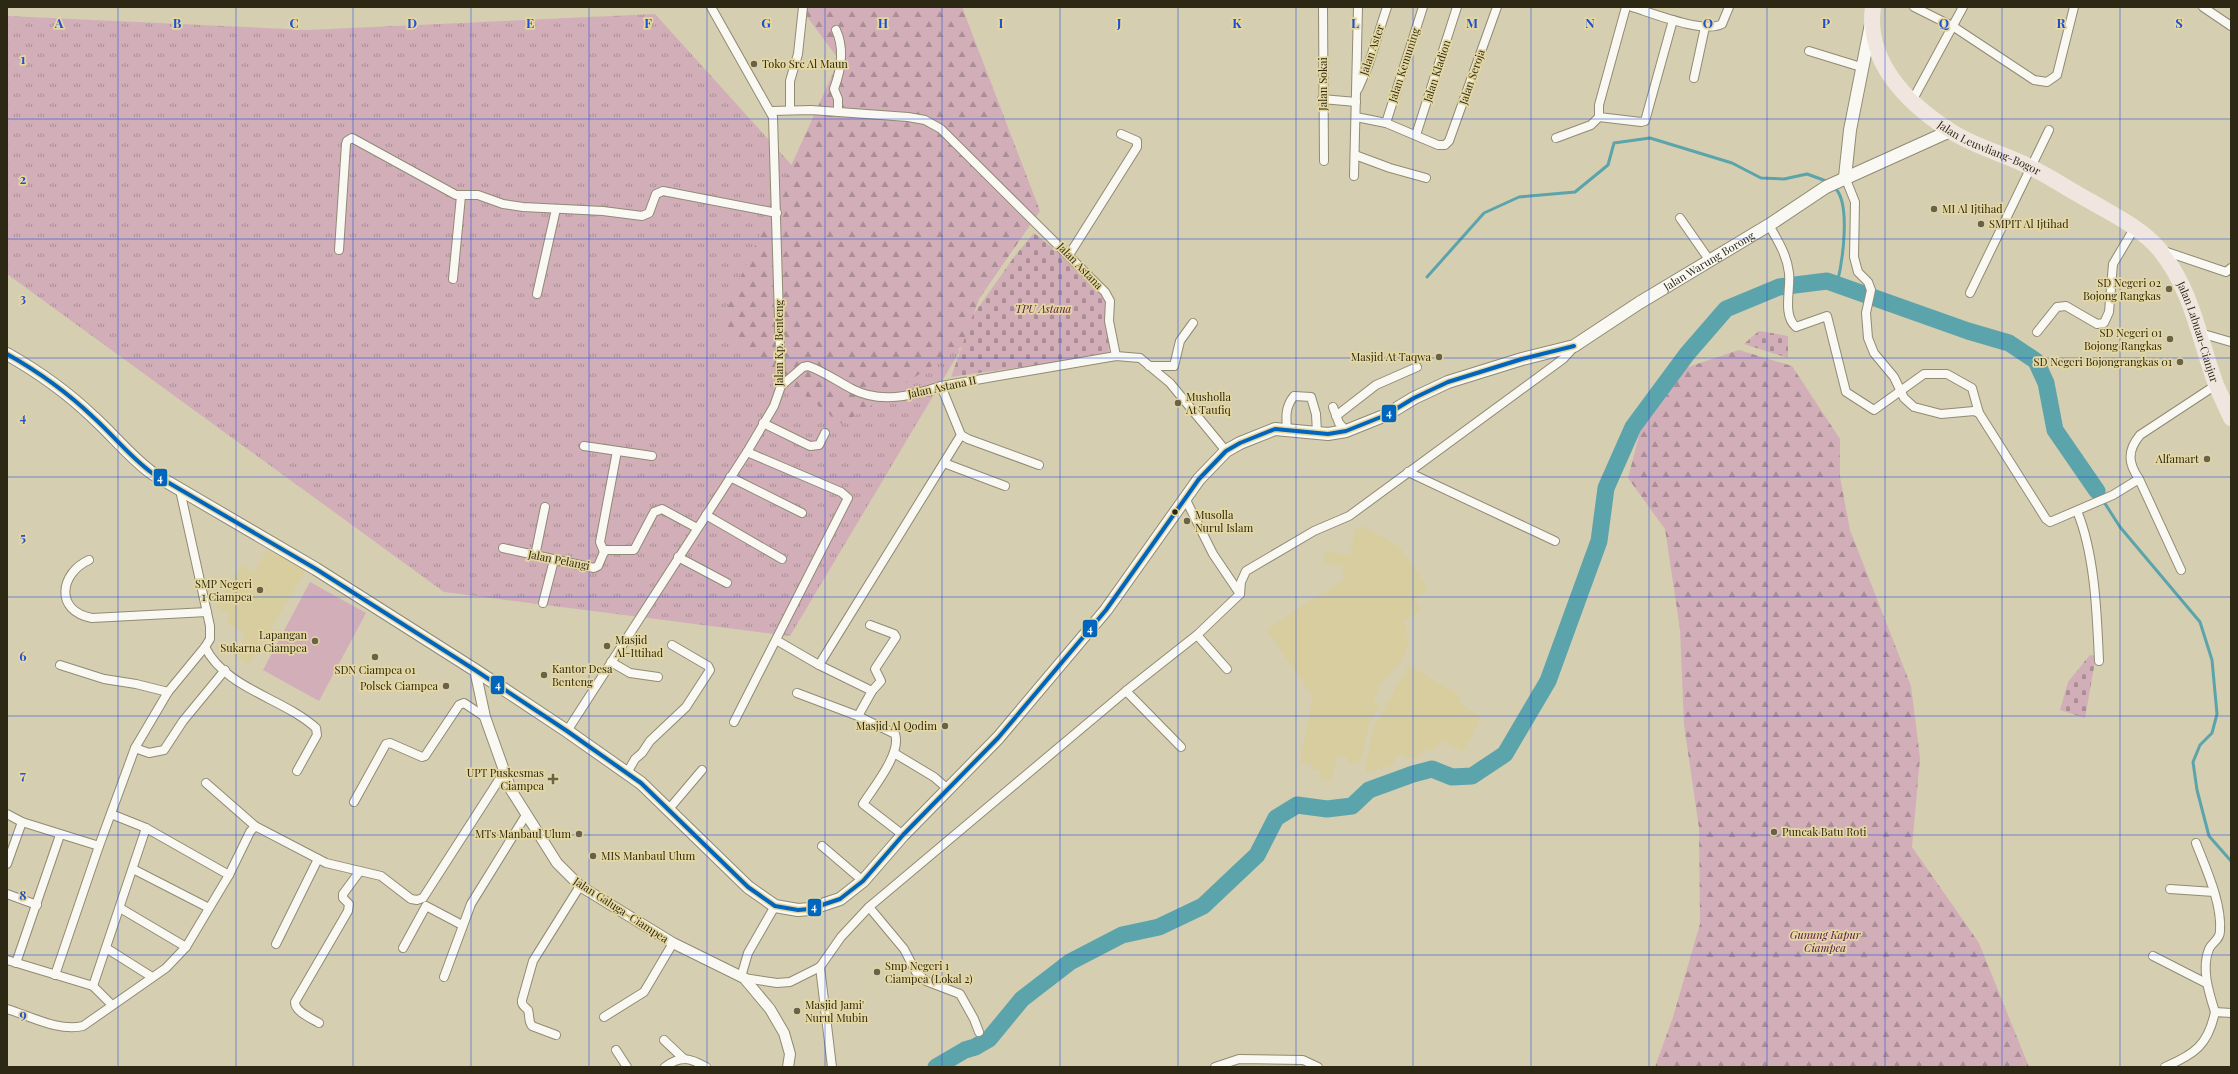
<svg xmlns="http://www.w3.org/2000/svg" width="2238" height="1074" font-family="'Playfair Display',serif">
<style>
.built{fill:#d8cd9e}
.grass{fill:url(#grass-tufts)}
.forest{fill:url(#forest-firs)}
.cemetery{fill:url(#cemetery-stones)}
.pitch{fill:#d2aeb9}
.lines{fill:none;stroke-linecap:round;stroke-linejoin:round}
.stream{stroke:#5ca4ac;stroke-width:3}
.river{stroke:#5ca4ac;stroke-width:17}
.minor-casing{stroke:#908b74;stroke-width:10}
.tertiary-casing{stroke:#908b74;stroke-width:12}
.secondary-casing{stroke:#908b74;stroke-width:14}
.trunk-casing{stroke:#ece9dc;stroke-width:16}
.minor{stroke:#f9f8f3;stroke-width:8}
.tertiary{stroke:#f9f8f3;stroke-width:10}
.secondary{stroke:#f9f8f3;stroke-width:12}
.trunk{stroke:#f0e6df;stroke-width:14}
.bus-1-casing{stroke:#e4d7a2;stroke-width:7}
.bus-1{stroke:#0065bd;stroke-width:4}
.grid{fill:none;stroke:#1d4ed8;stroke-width:1;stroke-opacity:0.55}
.poi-dot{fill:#68624a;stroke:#e4d7a2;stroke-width:1.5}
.bus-dot{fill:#2d2813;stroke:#e4d7a2;stroke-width:1.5}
.labels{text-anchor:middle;stroke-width:3.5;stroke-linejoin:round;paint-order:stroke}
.street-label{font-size:11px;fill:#2d2813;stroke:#e4d7a2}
.poi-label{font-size:11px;fill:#2d2813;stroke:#e4d7a2;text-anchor:start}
.park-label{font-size:11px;font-style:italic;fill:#58114b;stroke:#e4d7a2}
.grid-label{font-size:13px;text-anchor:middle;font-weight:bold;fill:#1d4ed8;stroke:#e4d7a2;stroke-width:3.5;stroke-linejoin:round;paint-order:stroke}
.line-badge{stroke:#e4d7a2;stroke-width:1.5}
.badge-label{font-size:11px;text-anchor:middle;font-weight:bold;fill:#fff}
</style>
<defs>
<pattern id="grass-tufts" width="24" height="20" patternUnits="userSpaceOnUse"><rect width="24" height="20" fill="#d2aeb9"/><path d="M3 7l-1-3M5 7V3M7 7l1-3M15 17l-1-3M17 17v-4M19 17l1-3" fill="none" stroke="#ab8e95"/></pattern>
<pattern id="forest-firs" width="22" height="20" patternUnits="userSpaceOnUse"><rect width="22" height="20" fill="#d2aeb9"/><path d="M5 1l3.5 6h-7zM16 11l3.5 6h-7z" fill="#ab8e95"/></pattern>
<pattern id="cemetery-stones" width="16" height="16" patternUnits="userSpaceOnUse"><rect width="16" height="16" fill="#d2aeb9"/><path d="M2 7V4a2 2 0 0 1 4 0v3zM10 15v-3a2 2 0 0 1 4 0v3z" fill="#ab8e95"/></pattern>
</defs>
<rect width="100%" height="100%" fill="#d5ceb1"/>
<g class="built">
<polygon points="1362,526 1400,547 1428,588 1415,599 1421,610 1403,621 1408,632 1403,636 1410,639 1401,662 1382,682 1373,701 1379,706 1369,724 1360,764 1347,762 1348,757 1337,756 1331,781 1319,779 1320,770 1311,768 1311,764 1300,762 1313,697 1266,629 1345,579 1342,573 1347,568 1323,562 1325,551 1350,555 1355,530"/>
<polygon points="269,547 306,570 249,665 234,655 246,635 226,622 230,615 216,607 242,564 254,572"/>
<polygon points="1409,665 1462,697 1459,703 1481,717 1463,752 1441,740 1433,751 1425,748 1420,756 1409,759 1400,754 1391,766 1367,773 1365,766 1374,727"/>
</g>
<polygon class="grass" points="655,14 960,351 790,636 444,592 7,274 7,16 307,30"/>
<g class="forest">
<polygon points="800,7 962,7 1040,211 979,299 963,346 842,424 718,327 839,60"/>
<polygon points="1739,350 1792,366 1840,439 1840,477 1850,530 1911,686 1920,758 1912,847 1979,943 2029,1067 1655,1067 1673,1017 1700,924 1699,828 1684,725 1680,629 1665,529 1628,478 1646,409 1685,368"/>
</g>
<g class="cemetery">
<path d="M 1034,233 C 1053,249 1091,274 1103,295 C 1111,310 1108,336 1109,353 C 1057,364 1004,368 951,377 L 973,315 L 1014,257 Z"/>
<polygon points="1759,331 1788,336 1788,358 1744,344"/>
<polygon points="2090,655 2096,656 2085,718 2060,710 2068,682"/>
</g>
<polygon class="pitch" points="310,582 366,613 319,701 263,670"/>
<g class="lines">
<g class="stream">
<path d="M 1834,187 C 1852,202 1842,264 1837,284"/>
<polyline points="1427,277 1484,213 1519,197 1575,192 1608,165 1614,143 1650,138 1732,163 1761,178 1784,179 1807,174 1829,182"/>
<polyline points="2097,491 2120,527 2200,622 2212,660 2217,714 2212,733 2200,745 2193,762 2197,790 2209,836 2231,861"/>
</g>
<polyline class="river" points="936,1067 965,1050 975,1047 989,1039 1022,999 1070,962 1122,935 1159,927 1203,906 1257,855 1276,818 1297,805 1327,809 1352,806 1369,790 1413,774 1432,769 1452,777 1472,776 1505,754 1548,681 1599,541 1606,488 1633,427 1687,354 1726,309 1779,287 1827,281 1968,331 2009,343 2036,361 2046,383 2055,430 2097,491"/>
<g class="minor-casing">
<g id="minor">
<polyline points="1323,7 1324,161"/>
<polyline points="1626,7 1599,105 1599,117 1641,122 1645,121 1673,20"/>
<path d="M 1632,7 C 1652,13 1704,34 1722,24 L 1729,7"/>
<polyline points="1914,7 1954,27 2034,80 2047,82 2057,75 2074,7"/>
<polyline points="2203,7 2231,26"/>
<path d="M 836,30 C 845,49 841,70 834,89 L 838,99 L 838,112"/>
<polyline points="1809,51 1861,67"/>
<polyline points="1694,78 1705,27"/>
<polyline points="1358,89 1368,66 1387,7"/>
<polyline points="1322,99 1356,102"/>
<polyline points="1912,101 1963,7"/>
<polyline points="790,110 790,81 798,54 803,7"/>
<polyline points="772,111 811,110 908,117 925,120 941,129 1105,292 1110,301 1109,321 1116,356"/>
<polyline points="1356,117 1386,123 1438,145 1445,145 1449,141 1497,7"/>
<polyline points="1386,123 1423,7"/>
<polyline points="1416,135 1457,7"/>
<polyline points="1556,138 1591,125 1599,117"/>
<polyline points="1355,155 1390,168 1426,178"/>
<polyline points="1354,176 1358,7"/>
<path d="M 1845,177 L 1855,202 L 1854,257 L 1858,272 L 1868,282 L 1871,290 L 1866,313 L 1868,338 L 1874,353 L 1894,377 L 1904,398 L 1914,407 L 1941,414 L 1974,411 L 1979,413 L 2046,519 L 2050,522 L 2113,495 L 2139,479 C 2128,463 2127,451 2140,435 L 2216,385"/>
<polyline points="1680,218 1710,261"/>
<path d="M 1769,225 C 1778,241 1787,255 1789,273 C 1791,289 1782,315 1796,327 L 1827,316 L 1846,392 L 1874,410 L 1924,374 L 1947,374 L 1972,388 L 1979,413"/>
<polyline points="339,250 346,144 347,141 352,138 456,195 478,195 503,204 523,207 603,211 642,216 649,213 656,194 663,191 777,213"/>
<polyline points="2161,250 2226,272 2231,268"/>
<polyline points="1069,255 1137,147 1137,141 1121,134"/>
<polyline points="453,279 461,196"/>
<polyline points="1970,293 2049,130"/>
<polyline points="537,294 556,209"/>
<polyline points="2037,332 2057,307 2066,306 2097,324 2104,323 2109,312 2113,264 2135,227"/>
<polyline points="2200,333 2231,342"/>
<polyline points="1149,366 1174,366 1180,341 1193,323"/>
<path d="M 781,386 L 803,367 L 808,366 C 823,371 837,381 852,389 C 881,404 911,396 941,386 L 1116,356 L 1140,358 L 1170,383 L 1226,451"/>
<polyline points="941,386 961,435 968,439 1039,465"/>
<polyline points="1333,407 1339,423 1346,431"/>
<polyline points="1336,416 1376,385 1417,367"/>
<polyline points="763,423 810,446 819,445 825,433"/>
<path d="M 1287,430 C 1286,417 1285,407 1294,396 L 1311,397 L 1316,414 L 1317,433"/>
<polyline points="584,446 652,456"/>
<polyline points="944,463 1005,486"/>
<polyline points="1408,472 1555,541"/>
<polyline points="730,477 802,513"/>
<polyline points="2139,479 2181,570"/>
<polyline points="1185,498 1213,554 1240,594"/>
<path d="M 2077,511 C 2095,554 2097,615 2099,661"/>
<polyline points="706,515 782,559"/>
<polyline points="503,548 594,568 598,566 604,552 607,550 634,550 654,512 662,509 697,528"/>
<polyline points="604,552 600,542 617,451"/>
<polyline points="535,556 545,507"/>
<polyline points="678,557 727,583"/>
<path d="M 89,560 C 60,573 54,611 92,618 L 207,612"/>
<polyline points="543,603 554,560"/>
<polyline points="1197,635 1227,669"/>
<polyline points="776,640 819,665 872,691"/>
<path d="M 205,647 C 226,689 283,698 316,728 L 317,735 L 297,771"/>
<polyline points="611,662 630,673 658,677"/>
<polyline points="60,665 104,679 136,684 168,692"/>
<polyline points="819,665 961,435"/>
<polyline points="1126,691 1181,747"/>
<path d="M 797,693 L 858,716 L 895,734 C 902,753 873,788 863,804 L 903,835"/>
<polyline points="858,716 872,691 881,681 875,669 896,637 894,634 870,625"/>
<polyline points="734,722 848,498 841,492 747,452"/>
<polyline points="567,731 747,452 774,406 781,386 773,117 711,7"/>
<polyline points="135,748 149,753 164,750 183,721 225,670"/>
<polyline points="894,753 934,777 949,790"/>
<polyline points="627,773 635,759 642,753 650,741 686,707 710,670 708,666 672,645"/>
<polyline points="206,783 255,826"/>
<polyline points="354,802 386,744 390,743 422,757 425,756 459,705 464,703 485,717"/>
<polyline points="669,809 702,770"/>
<polyline points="7,814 22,822 99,846"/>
<polyline points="111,814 146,828 229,875"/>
<path d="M 2196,843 C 2206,869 2222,903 2220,931 C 2220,940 2212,942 2209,949 C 2201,969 2209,993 2215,1012"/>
<polyline points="822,846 863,881"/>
<polyline points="7,864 22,822"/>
<polyline points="133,869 209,908"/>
<polyline points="2170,889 2214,892"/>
<polyline points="7,894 37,905"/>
<polyline points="869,907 904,949 916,972 926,981 960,994 974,1019 979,1032"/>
<polyline points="120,908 186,947"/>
<polyline points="276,944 318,859"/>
<polyline points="106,948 152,977"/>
<polyline points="403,948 426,906 462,925"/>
<polyline points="2153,956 2206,983"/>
<polyline points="7,960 93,986 112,1005"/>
<polyline points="16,963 60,835"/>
<polyline points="820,967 832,1067"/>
<polyline points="55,975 99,846 135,748 168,692 205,647 210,639 210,626 180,490"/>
<polyline points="444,977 471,904 526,815"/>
<polyline points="741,977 748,953 775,906"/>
<polyline points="744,978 777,983 790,982 820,967 841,937 869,907 1126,691 1197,635 1240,594 1241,582 1246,571 1314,531 1349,516 1563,359 1574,347"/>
<polyline points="93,986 146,828"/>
<path d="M 7,1009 C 30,1016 59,1032 83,1026 L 166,968 L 186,947 L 229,875 L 250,832 L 255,826 L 326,863 L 381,876 L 411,899 L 417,900 L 423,898 L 504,772"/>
<polyline points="604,1017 644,992 673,943"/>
<path d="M 319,1023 C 311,1018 295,1012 295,1002 L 348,911 L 349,904 L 343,898 L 343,894 L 360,871"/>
<path d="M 556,1035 L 532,1026 C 528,1021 530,1016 528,1010 C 525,1006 521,1006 522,1000 L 533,961 L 580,886"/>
<polyline points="664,1040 684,1059"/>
<polyline points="616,1050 627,1067"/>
<path d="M 665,1067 C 681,1055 690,1058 706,1067"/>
<polyline points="1215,1067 1239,1059 1303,1060 1318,1067"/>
<path d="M 2165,1067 C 2195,1054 2208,1045 2215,1012 L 2231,1013"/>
</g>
</g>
<g class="tertiary-casing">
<polyline id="tertiary" points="475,670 485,717 511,790 557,863 580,886 673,943 744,978 770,1009 784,1033 790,1054 788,1067"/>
</g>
<g class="secondary-casing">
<g id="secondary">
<polyline points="1845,177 1850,130 1871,24"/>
<path id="s1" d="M 7,354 C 37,371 68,393 93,417 C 113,435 130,457 152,473 L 316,569 L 475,670 L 567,731 L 641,783 L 748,887 L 775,906 L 798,910 L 810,909 L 840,899 L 863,881 L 903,835 L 998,738 L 1106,610 L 1199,479 L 1226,451 L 1240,443 L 1275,429 L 1328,434 L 1346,431 L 1386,415 L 1414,398 L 1448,382 L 1522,359 L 1574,346 L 1639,303 L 1769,225 L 1826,187 L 1950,131"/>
</g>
</g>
<g class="trunk-casing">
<g id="trunk">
<path id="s2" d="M 1873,7 C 1865,61 1907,103 1949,130 C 1974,147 2006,154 2032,168 C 2052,178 2070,190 2090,201 C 2114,215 2141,228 2159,249 C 2192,289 2199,338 2216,385 C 2221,396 2226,407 2231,418"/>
</g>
</g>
<use href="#minor" class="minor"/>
<use href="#tertiary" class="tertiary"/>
<use href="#secondary" class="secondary"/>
<use href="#trunk" class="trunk"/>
<g class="bus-1-casing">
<path id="bus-1" d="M 7,354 C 37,371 68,393 93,417 C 113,435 130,457 152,473 L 316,569 L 475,670 L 567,731 L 641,783 L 748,887 L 775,906 L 798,910 L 810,909 L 840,899 L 863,881 L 903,835 L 998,738 L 1106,610 L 1199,479 L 1226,451 L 1240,443 L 1275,429 L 1328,434 L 1346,431 L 1386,415 L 1414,398 L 1448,382 L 1522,359 L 1574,346"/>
</g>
<use href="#bus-1" class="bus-1"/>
</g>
<path class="grid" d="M 118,7 L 118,1067M 236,7 L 236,1067M 353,7 L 353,1067M 471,7 L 471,1067M 589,7 L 589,1067M 707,7 L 707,1067M 825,7 L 825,1067M 942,7 L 942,1067M 1060,7 L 1060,1067M 1178,7 L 1178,1067M 1296,7 L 1296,1067M 1413,7 L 1413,1067M 1531,7 L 1531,1067M 1649,7 L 1649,1067M 1767,7 L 1767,1067M 1885,7 L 1885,1067M 2002,7 L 2002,1067M 2120,7 L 2120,1067M 7,119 L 2231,119M 7,239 L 2231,239M 7,358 L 2231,358M 7,477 L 2231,477M 7,597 L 2231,597M 7,716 L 2231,716M 7,835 L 2231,835M 7,955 L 2231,955"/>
<g class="poi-dot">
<circle cx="754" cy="64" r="4"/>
<circle cx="1934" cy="209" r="4"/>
<circle cx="1981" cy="224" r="4"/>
<circle cx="2169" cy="289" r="4"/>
<circle cx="2170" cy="339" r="4"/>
<circle cx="1439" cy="357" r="4"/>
<circle cx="2180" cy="362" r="4"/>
<circle cx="1178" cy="403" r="4"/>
<circle cx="2207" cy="459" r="4"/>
<circle cx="1187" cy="521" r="4"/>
<circle cx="260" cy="590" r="4"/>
<circle cx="315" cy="641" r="4"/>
<circle cx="607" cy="646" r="4"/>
<circle cx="375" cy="657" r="4"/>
<circle cx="544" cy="675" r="4"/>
<circle cx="446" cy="686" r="4"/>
<circle cx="945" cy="726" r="4"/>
<path d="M551 773h4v4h4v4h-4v4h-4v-4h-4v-4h4z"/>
<circle cx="1774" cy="832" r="4"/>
<circle cx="579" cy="834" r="4"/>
<circle cx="593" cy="856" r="4"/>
<circle cx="877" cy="972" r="4"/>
<circle cx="797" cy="1011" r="4"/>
</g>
<circle class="bus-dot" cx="1175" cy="512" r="3.5"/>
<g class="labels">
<g class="street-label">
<text transform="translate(1372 50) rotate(-71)" y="4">Jalan Aster</text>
<text transform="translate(1404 65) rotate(-72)" y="4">Jalan Kemuning</text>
<text transform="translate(1437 71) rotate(-72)" y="4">Jalan Kladion</text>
<text transform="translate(1472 77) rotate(-71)" y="4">Jalan Seroja</text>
<text transform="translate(1323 84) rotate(-90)" y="4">Jalan Sokai</text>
<text dy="4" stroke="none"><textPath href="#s2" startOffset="197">Jalan Leuwliang-Bogor</textPath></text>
<text dy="4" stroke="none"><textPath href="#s1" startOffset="2139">Jalan Warung Borong</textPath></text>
<text transform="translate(1080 266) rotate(46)" y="4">Jalan Astana</text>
<text dy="4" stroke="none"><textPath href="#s2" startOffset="488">Jalan Labuan-Cianjur</textPath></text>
<text transform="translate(779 343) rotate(-90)" y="4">Jalan Kp. Benteng</text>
<text transform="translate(942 387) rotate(-12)" y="4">Jalan Astana II</text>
<text transform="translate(559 560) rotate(11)" y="4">Jalan Pelangi</text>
<text transform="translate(621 910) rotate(33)" y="4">Jalan Galuga–Ciampea</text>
</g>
<g class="poi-label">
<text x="762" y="68">Toko Src Al Maun</text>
<text x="1942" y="213">MI Al Ijtihad</text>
<text x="1989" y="228">SMPIT Al Ijtihad</text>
<text x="2161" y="287" text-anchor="end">SD Negeri 02<tspan x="2161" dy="13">Bojong Rangkas</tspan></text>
<text x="2162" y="337" text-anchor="end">SD Negeri 01<tspan x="2162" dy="13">Bojong Rangkas</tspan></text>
<text x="1431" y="361" text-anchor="end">Masjid At Taqwa</text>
<text x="2172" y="366" text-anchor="end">SD Negeri Bojongrangkas 01</text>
<text x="1186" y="401">Musholla<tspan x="1186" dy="13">At Taufiq</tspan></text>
<text x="2199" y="463" text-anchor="end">Alfamart</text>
<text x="1195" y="519">Musolla<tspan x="1195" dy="13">Nurul Islam</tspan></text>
<text x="252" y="588" text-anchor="end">SMP Negeri<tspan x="252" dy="13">1 Ciampea</tspan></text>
<text x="307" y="639" text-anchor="end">Lapangan<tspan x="307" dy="13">Sukarna Ciampea</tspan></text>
<text x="615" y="644">Masjid<tspan x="615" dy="13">Al-Ittihad</tspan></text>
<text x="552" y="673">Kantor Desa<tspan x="552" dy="13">Benteng</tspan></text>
<text x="375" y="674" text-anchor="middle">SDN Ciampea 01</text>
<text x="438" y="690" text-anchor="end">Polsek Ciampea</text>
<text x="937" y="730" text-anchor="end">Masjid Al Qodim</text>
<text x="544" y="777" text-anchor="end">UPT Puskesmas<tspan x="544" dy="13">Ciampea</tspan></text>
<text x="1782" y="836">Puncak Batu Roti</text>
<text x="571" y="838" text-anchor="end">MTs Manbaul Ulum</text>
<text x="601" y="860">MIS Manbaul Ulum</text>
<text x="885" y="970">Smp Negeri 1<tspan x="885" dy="13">Ciampea (Lokal 2)</tspan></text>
<text x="805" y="1009">Masjid Jami'<tspan x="805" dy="13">Nurul Mubin</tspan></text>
</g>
<g class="park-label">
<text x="1043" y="313">TPU Astana</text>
<text x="1825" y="939">Gunung Kapur<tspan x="1825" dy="13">Ciampea</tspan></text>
</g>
</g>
<g class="grid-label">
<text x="59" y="28">A</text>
<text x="177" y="28">B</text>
<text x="294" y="28">C</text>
<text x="412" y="28">D</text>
<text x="530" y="28">E</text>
<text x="648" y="28">F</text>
<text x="766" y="28">G</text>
<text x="883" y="28">H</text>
<text x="1001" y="28">I</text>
<text x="1119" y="28">J</text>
<text x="1237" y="28">K</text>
<text x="1355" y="28">L</text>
<text x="1472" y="28">M</text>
<text x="1590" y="28">N</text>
<text x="1708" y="28">O</text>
<text x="1826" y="28">P</text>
<text x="1944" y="28">Q</text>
<text x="2061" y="28">R</text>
<text x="2179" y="28">S</text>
<text x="23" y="64">1</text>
<text x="23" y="184">2</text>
<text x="23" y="303">3</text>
<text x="23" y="422">4</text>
<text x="23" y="542">5</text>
<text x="23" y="661">6</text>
<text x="23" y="780">7</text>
<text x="23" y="900">8</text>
<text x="23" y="1019">9</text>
</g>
<g class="line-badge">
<rect x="1381" y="404" width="16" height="19" rx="4" fill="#0065bd"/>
<rect x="153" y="468" width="15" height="19" rx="4" fill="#0065bd"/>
<rect x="1082" y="619" width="16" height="19" rx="4" fill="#0065bd"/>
<rect x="490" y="675" width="15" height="20" rx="4" fill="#0065bd"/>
<rect x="807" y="898" width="15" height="19" rx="4" fill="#0065bd"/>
</g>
<g class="badge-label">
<text x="1389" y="417">4</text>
<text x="160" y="482">4</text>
<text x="1090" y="633">4</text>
<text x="498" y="689">4</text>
<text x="814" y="911">4</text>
</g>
<rect width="2238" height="1074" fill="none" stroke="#2d2813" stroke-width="16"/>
</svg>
